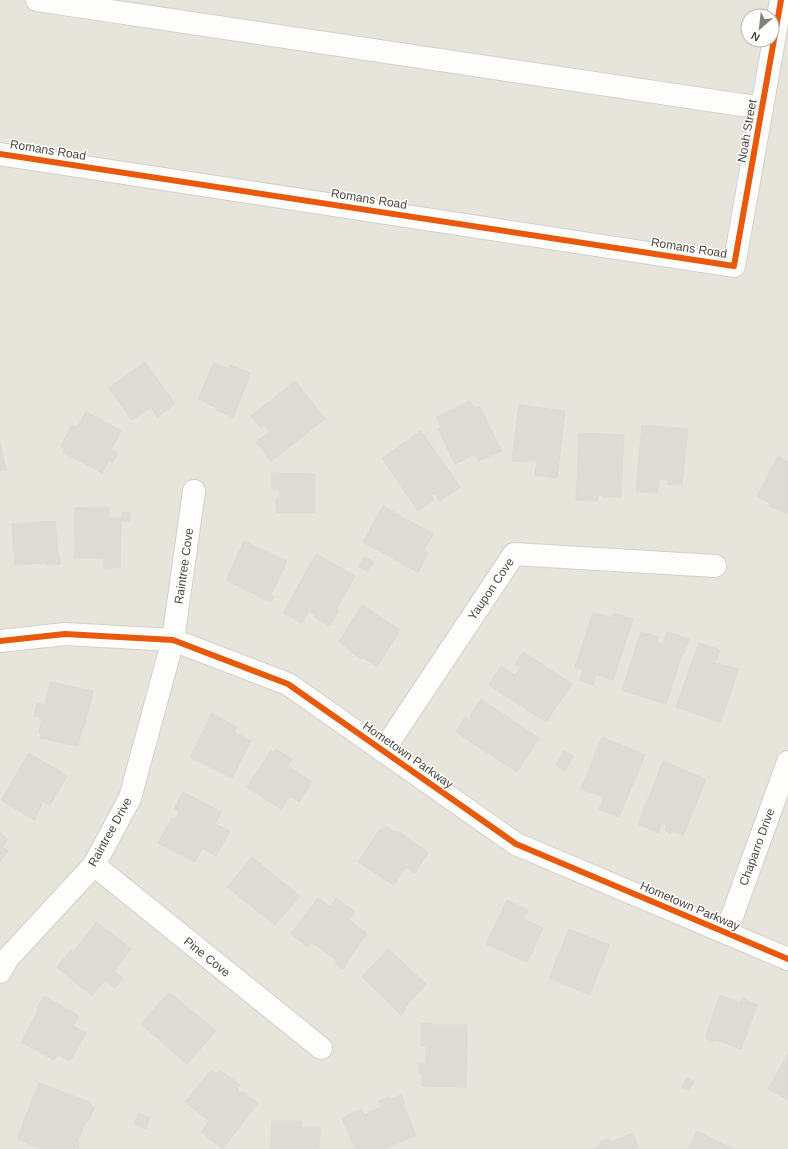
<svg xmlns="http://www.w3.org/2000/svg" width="788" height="1149" font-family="Arial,sans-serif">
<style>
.residential{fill:#e7e4dc;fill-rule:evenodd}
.building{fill:#dedbd6;stroke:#dcd9d4}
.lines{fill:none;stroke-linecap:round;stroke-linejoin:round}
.minor-casing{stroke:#d2d0cb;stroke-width:24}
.minor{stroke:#fdfdfc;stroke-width:22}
.cycleway-casing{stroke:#fff;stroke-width:8}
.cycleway{stroke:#e8590c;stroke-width:6}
.labels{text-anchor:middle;stroke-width:3;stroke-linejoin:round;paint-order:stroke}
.street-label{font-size:12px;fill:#4b4439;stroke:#fff}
</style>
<rect width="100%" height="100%" fill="#f4f2ee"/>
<path class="residential" d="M 0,0 L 788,0 L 788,1149 L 0,1149 ZM 748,16 L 772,16 L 772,40 L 748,40 Z"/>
<g class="building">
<polygon points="145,362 175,404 157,417 151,407 132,420 109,388"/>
<polygon points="214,363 228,369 231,365 250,373 248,377 249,378 233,417 216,410 217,408 198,399"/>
<polygon points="295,381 325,419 271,461 256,442 270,432 264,425 261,428 251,416"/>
<polygon points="470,401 475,409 480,407 501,451 479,461 476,454 455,464 438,429 442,427 437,417"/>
<polygon points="519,405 565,411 557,478 535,475 537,461 527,460 527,462 512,461"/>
<polygon points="86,412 121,431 111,449 118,453 113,462 109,460 102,473 63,452 65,449 61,446 72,425 77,428"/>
<polygon points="642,425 688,429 682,485 668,484 668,480 659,479 657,493 636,491"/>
<polygon points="421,431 460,487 440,501 434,493 431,495 434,500 418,511 382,458"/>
<polygon points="579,433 624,435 621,497 603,497 603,495 598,495 597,501 576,500"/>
<polygon points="0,441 6,470 0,471"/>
<polygon points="778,456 788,462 788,514 769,506 770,503 757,496"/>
<polygon points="272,473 315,474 315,513 276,513 276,499 280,499 280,490 272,490"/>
<polygon points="383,506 433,534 424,550 428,553 418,572 363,542"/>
<polygon points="109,507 109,518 121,518 120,567 104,568 104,558 74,558 75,508"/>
<polygon points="122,512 130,513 130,521 122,521"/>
<polygon points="55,521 58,556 60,556 60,564 47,565 46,563 15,565 12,524"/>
<polygon points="244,541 287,561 271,595 274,596 271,602 226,580"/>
<polygon points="316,554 355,576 336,610 338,611 330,626 314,617 316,615 309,611 302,623 283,613"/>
<polygon points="364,557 374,562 368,572 359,567"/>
<polygon points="362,605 400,630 377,667 362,657 361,659 352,653 352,651 339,642"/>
<polygon points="593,612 612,618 614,613 633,619 613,680 596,674 593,685 580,680 583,670 575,667"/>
<polygon points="641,632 659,637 657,642 663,644 667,632 689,639 683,655 682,654 666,704 622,690"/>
<polygon points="699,643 720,650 715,663 739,669 720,722 676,707"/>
<polygon points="523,652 572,684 546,722 489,685 501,666 515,675 521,667 515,664"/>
<polygon points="50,682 93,691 84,728 82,728 78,746 40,738 41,733 39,733 42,718 34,716 37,703 45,705"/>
<polygon points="481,699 539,738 517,772 456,732 465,717 471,721 472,719 469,717"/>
<polygon points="212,713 236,727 234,732 251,741 232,778 190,757"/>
<polygon points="602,737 645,755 619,817 599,809 604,797 581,789"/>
<polygon points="276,749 292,759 288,766 312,782 299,802 290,796 281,809 247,787 271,751 273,752"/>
<polygon points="564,751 573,756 565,771 556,765"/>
<polygon points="29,753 67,776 50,805 43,801 34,820 1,800"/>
<polygon points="663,761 706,779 683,835 671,830 670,833 665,830 667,825 662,823 658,833 638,824"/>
<polygon points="183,792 221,812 215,824 230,831 216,856 202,848 195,862 158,843 172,818 175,820 180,811 174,809"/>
<polygon points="385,826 393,831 399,832 428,853 415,873 406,867 394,885 358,862 380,829 382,830"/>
<polygon points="0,833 8,839 2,847 8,851 0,861"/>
<polygon points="252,857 300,896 275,925 227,887"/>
<polygon points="318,898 330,907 337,898 355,912 349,920 367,934 347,961 348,962 343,969 335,963 337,961 335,959 312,942 308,947 291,934"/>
<polygon points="507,900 528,910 523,919 543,928 527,962 486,944"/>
<polygon points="97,922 131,949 114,971 123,978 115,988 105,980 92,996 57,967 71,950 73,952"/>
<polygon points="569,929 609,945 590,995 549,978"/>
<polygon points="388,949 426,984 405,1007 406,1009 401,1015 362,977"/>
<polygon points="169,992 216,1031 187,1064 141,1024"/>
<polygon points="720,995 740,1003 742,998 757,1005 741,1049 716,1040 714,1041 707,1039 706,1035"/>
<polygon points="44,996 79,1016 73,1026 86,1033 70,1061 57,1054 54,1060 21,1042 39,1009 37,1008"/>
<polygon points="421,1023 431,1023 430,1025 467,1025 466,1087 422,1086 422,1074 419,1074 419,1064 426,1064 426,1046 421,1046"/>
<polygon points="788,1054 788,1100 768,1089"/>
<polygon points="211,1070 217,1074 220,1070 240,1085 237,1090 241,1093 242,1091 258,1103 223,1149 201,1132 210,1121 185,1102"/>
<polygon points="687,1078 694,1082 689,1091 682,1087"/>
<polygon points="39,1083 89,1102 94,1108 89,1120 86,1121 78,1141 80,1144 78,1149 42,1149 17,1139"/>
<polygon points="401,1095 405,1103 403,1104 416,1135 384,1149 355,1149 342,1118 362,1109 364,1115 382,1107 379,1101 389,1097 390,1100"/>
<polygon points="139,1113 150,1118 146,1129 134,1124"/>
<polygon points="272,1121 302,1121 302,1128 320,1128 319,1149 271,1149"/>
<polygon points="697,1131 733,1149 688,1149"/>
<polygon points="633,1133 639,1149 593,1149 601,1144 600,1142 609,1138 611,1142"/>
</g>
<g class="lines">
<g class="minor-casing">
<g id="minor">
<polyline points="37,0 762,108"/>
<polyline points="0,154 734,266 781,0"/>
<polyline points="0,641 65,634 173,640 288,684 516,844 788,959"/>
<polyline points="383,751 514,554 715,566"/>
<polyline points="94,865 321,1048"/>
<polyline points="726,933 788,762"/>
<polyline points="0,972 8,958 94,865 130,798 173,640 194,491"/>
</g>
</g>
<use href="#minor" class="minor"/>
<g class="cycleway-casing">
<g id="cycleway">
<polyline points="0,154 734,266 781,0"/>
<polyline points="0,641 65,634 173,640 288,684 516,844 788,959"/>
</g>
</g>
<use href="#cycleway" class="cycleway"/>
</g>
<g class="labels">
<g class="street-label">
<text transform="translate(747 131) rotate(-80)" y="4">Noah Street</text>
<text transform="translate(48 150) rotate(9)" y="4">Romans Road</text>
<text transform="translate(369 199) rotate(9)" y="4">Romans Road</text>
<text transform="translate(689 248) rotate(9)" y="4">Romans Road</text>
<text transform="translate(184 566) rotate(-82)" y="4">Raintree Cove</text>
<text transform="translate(491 589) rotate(-56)" y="4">Yaupon Cove</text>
<text transform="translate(408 755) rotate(35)" y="4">Hometown Parkway</text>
<text transform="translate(110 832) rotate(-61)" y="4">Raintree Drive</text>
<text transform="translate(757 847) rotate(-70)" y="4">Chaparro Drive</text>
<text transform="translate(690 906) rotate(23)" y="4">Hometown Parkway</text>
<text transform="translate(207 957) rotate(39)" y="4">Pine Cove</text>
</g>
</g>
<g transform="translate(760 28) rotate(208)"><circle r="19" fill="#ffffff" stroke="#b7b4b0"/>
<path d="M0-3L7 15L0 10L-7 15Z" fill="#868178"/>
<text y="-6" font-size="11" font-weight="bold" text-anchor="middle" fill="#4b4439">N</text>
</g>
</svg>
